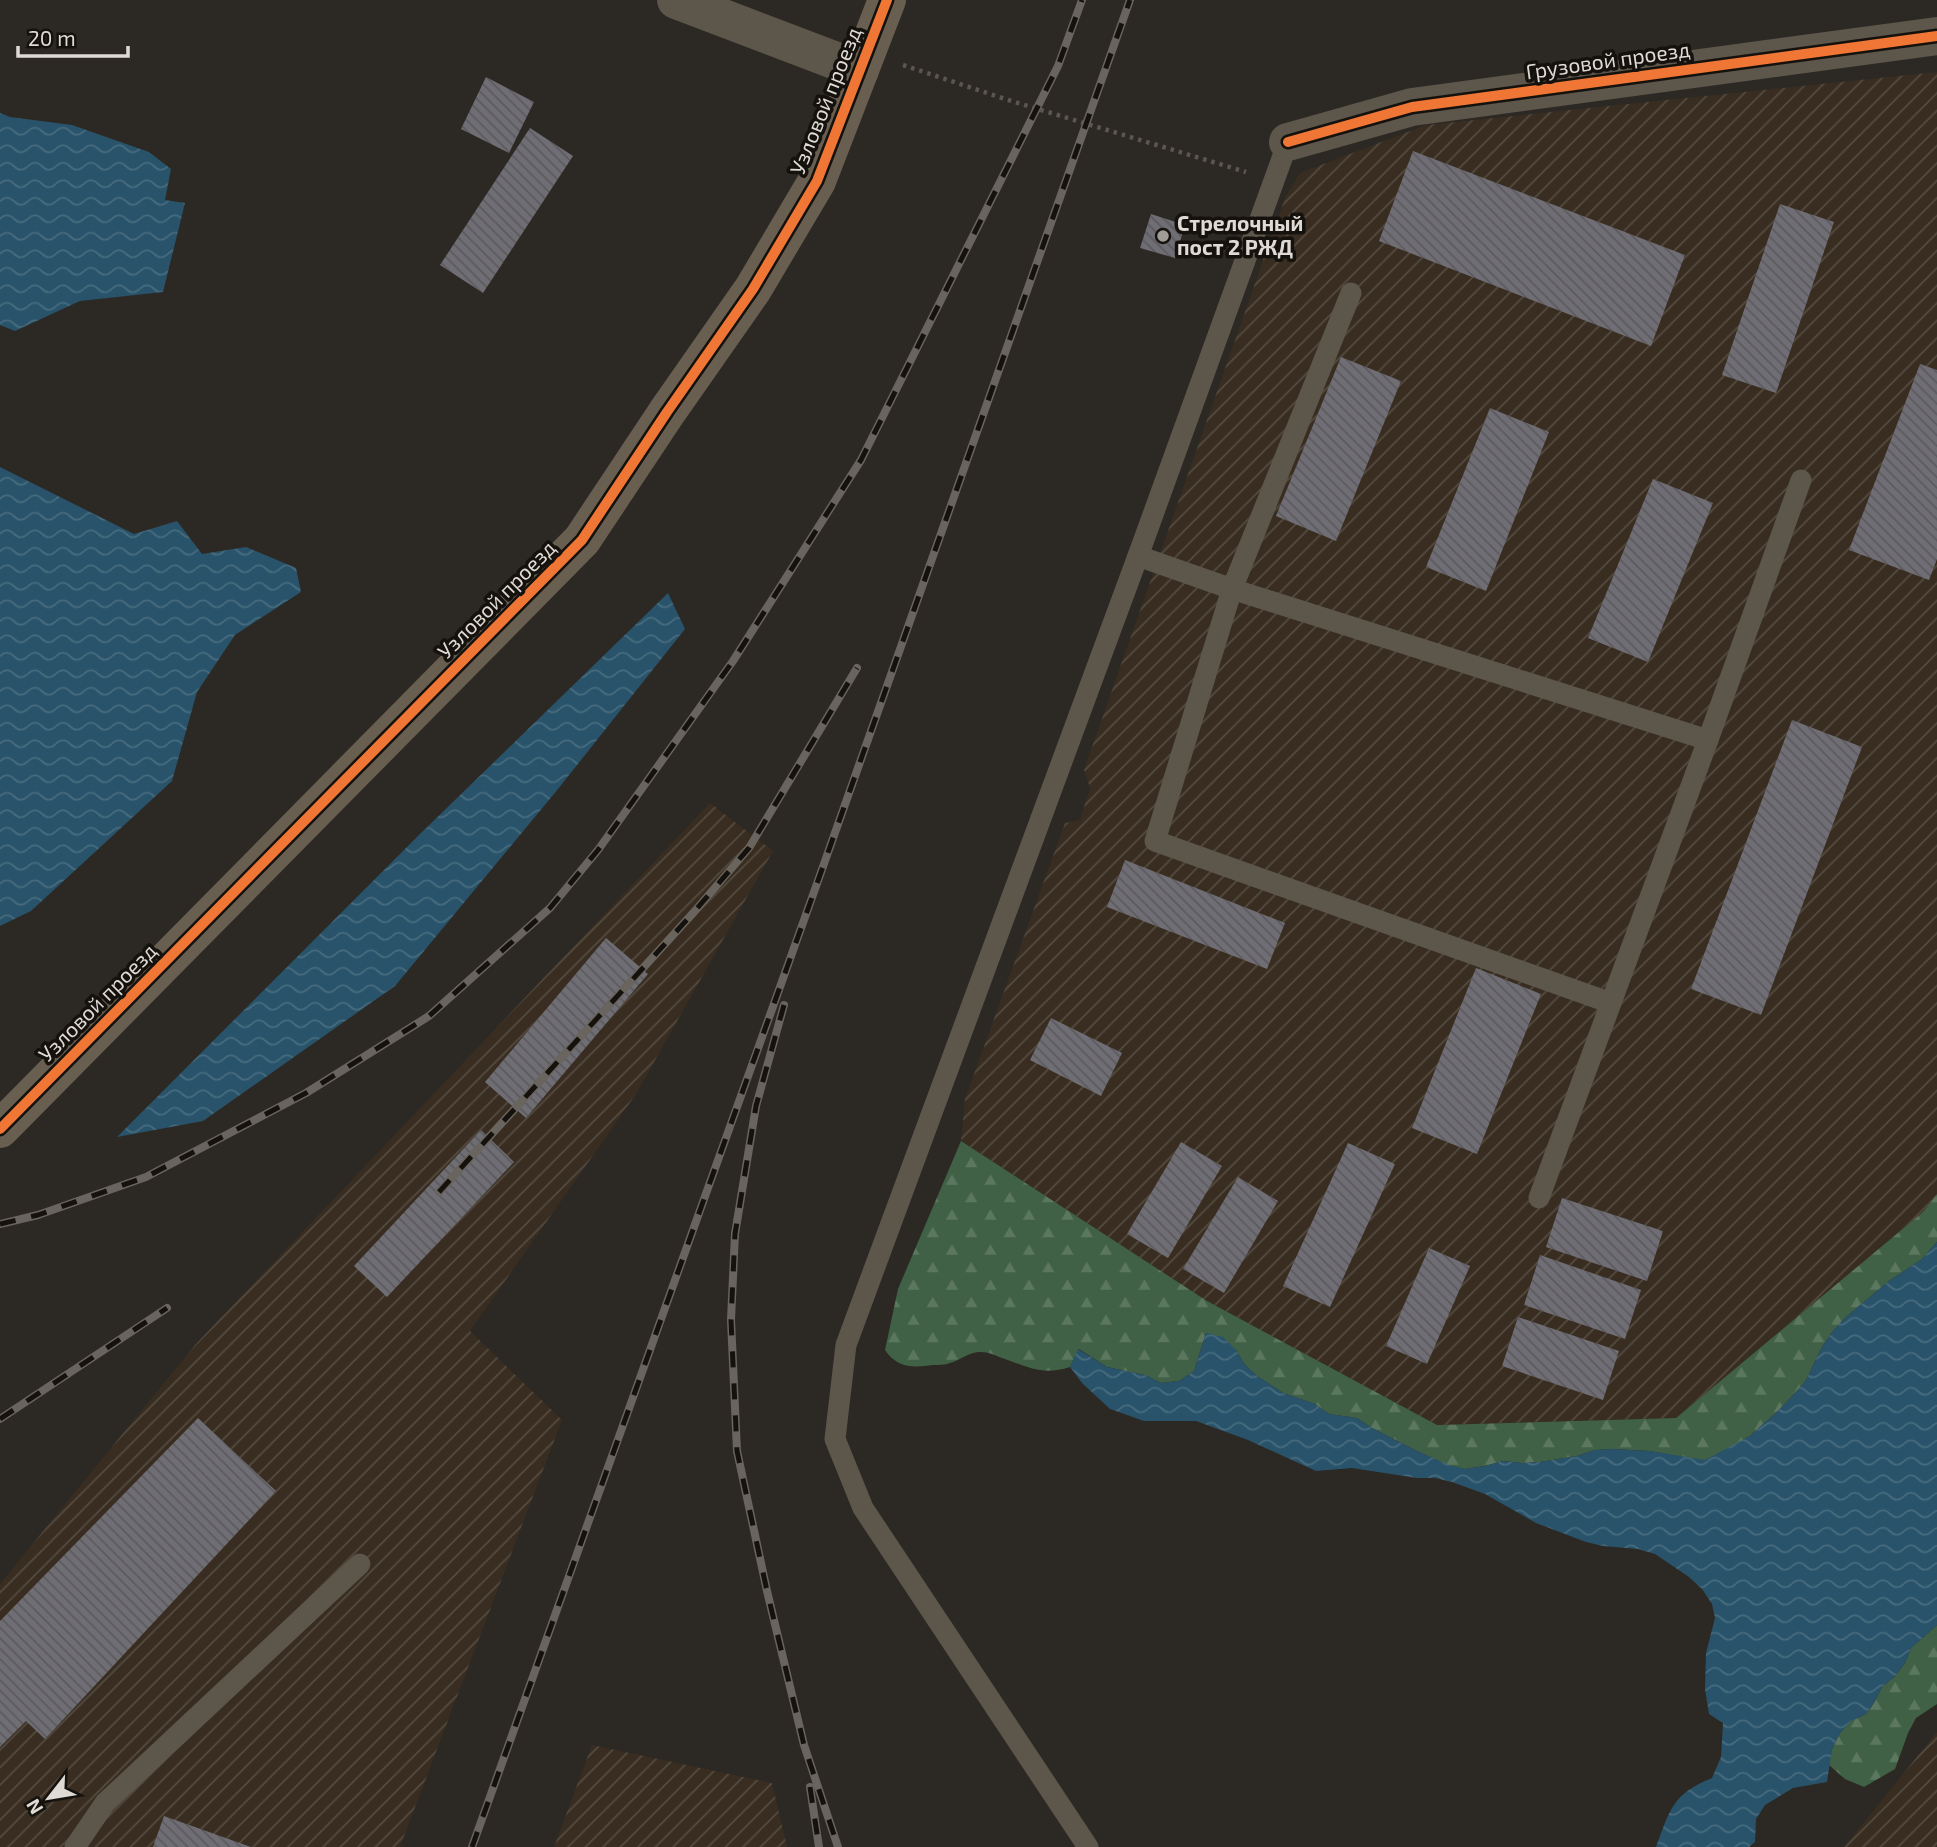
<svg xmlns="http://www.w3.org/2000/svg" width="1937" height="1847" font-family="'Exo 2',sans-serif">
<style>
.industrial{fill:url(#industrial-furrows)}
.forest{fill:url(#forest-firs)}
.water{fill:url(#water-waves)}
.building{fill:url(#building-back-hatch)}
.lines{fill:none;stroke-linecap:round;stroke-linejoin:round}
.path{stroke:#5b564e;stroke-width:4.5;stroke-dasharray:3.5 5;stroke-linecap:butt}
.lane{stroke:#5c564b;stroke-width:21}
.street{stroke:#5c564b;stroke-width:38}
.secondary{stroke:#685f51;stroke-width:38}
.rail-casing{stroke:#69645d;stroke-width:8}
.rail{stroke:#15120e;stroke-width:5;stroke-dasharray:16;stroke-linecap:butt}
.cycleway-casing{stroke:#15120e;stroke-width:15}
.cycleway{stroke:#f07635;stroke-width:10}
.poi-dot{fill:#a09c96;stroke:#15120e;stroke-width:2.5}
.labels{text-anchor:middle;stroke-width:7;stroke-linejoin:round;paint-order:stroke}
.street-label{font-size:21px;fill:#dfdad4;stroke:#15120e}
.poi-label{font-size:21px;font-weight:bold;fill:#dfdad4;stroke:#15120e;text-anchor:start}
</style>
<defs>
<pattern id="industrial-furrows" width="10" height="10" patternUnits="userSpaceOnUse" patternTransform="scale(1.75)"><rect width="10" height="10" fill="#382d20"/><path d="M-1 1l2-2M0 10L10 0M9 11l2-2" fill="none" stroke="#544b40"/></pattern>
<pattern id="forest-firs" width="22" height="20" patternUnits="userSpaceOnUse" patternTransform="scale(1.75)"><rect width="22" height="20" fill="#406145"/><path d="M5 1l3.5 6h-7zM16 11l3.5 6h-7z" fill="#5b775f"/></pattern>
<pattern id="water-waves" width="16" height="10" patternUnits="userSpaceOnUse" patternTransform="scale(1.75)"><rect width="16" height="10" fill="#28536a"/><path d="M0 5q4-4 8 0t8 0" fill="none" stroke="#476b7e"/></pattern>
<pattern id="building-back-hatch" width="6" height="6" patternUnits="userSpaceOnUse" patternTransform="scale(1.75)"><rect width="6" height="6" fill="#706e75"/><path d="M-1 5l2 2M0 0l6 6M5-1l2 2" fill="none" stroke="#5c5a5d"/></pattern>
</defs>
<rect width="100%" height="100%" fill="#2c2823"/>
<g class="industrial">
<polygon points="1937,72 1937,1194 1923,1212 1676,1418 1437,1425 1207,1301 961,1141 965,1099 1065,823 1080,820 1090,788 1084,770 1285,198 1300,173 1426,125"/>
<polygon points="710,803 773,851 636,1094 470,1331 562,1420 400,1847 0,1847 0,1584 196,1344"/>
<polygon points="1937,1732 1937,1847 1844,1847"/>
<polygon points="592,1745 772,1783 787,1847 554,1847"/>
</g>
<g class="forest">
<path d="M 961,1141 L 1207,1301 L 1437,1425 L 1676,1418 L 1923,1212 L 1937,1194 L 1937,1242 L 1922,1259 L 1889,1281 L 1846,1317 L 1833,1331 L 1822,1347 L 1805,1382 L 1779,1410 L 1750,1436 L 1705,1461 L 1650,1451 L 1613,1449 L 1595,1450 L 1577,1456 L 1540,1462 L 1522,1463 L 1503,1461 L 1485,1466 L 1465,1469 L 1448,1465 L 1417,1451 L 1372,1428 L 1357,1418 L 1329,1414 L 1315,1404 L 1283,1393 L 1257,1376 L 1245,1365 L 1236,1350 L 1206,1333 L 1194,1371 L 1179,1381 L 1161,1383 L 1145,1375 L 1107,1367 L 1079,1349 L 1070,1367 C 1042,1376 1028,1367 1002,1358 C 994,1355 989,1352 981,1352 C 968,1352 961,1360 950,1363 C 945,1365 938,1365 933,1365 C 913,1368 897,1368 885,1350 L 898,1289 Z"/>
<polygon points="1937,1625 1937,1704 1916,1718 1908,1733 1895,1769 1864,1787 1845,1779 1829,1765 1832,1749 1840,1733 1851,1721 1866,1714 1875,1701 1882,1687 1895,1676 1905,1663 1911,1648"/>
</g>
<g class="water">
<polygon points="0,113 10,117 72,125 149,152 171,169 165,200 185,203 163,292 80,301 15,331 0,325"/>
<polygon points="0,467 134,534 177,521 202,554 246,547 296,568 301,592 235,635 197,692 172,781 31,911 0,926"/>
<polygon points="668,593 685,629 558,789 395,986 203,1121 117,1137 420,834"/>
<path d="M 1937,1242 L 1937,1625 L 1911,1648 L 1905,1663 L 1895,1676 L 1882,1687 L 1875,1701 L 1866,1714 L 1851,1721 L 1840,1733 L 1832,1749 L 1827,1782 L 1793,1788 L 1765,1805 L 1756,1819 L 1755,1842 L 1749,1847 L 1656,1847 C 1670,1810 1672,1794 1712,1778 L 1721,1757 L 1723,1723 L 1709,1714 L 1705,1689 L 1706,1653 L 1715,1618 L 1712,1604 L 1702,1589 L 1689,1577 L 1655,1554 L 1638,1549 L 1603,1546 L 1586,1542 L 1536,1523 L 1485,1494 L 1452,1482 L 1435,1478 L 1417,1478 L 1352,1468 L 1316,1471 L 1248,1440 L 1196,1421 L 1144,1421 L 1110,1409 L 1082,1383 L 1070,1367 L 1078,1349 L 1107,1367 L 1145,1375 L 1161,1383 L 1179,1381 L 1194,1371 L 1206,1333 L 1223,1337 L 1236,1350 L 1245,1365 L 1257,1376 L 1283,1393 L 1315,1404 L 1329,1414 L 1357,1418 L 1372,1428 L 1417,1451 L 1449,1465 L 1465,1469 L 1485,1466 L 1503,1461 L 1522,1463 L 1540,1462 L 1577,1456 L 1595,1450 L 1613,1449 L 1650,1451 L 1705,1460 L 1750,1436 L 1779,1410 L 1805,1382 L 1822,1347 L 1833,1331 L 1846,1317 L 1889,1281 L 1922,1259 Z"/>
</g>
<g class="building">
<polygon points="486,77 534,102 509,153 461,129"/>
<polygon points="530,128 573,156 483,293 440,265"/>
<polygon points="1413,151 1685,255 1651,346 1379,241"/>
<polygon points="1780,204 1834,222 1776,393 1722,375"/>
<polygon points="1151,214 1185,225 1175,258 1140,248"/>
<polygon points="1341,357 1401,381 1336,541 1276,516"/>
<polygon points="1920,364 1937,370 1937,559 1929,580 1849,550"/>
<polygon points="1490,408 1549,432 1486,591 1426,567"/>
<polygon points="1653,479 1713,503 1648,662 1588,638"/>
<polygon points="1792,720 1862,747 1761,1015 1691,989"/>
<polygon points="1125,860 1285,923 1267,969 1107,907"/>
<polygon points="606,938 648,974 526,1118 485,1082"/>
<polygon points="1476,968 1541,994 1477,1154 1412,1128"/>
<polygon points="1051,1018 1122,1053 1101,1096 1030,1060"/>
<polygon points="481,1130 514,1162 387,1297 354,1266"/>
<polygon points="1181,1142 1222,1166 1168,1258 1127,1234"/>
<polygon points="1348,1143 1395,1164 1330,1307 1283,1286"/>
<polygon points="1238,1177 1278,1201 1224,1293 1183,1269"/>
<polygon points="1562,1198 1663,1231 1647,1281 1546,1247"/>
<polygon points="1429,1248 1470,1266 1427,1364 1386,1346"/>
<polygon points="1540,1255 1641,1290 1625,1339 1524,1305"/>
<polygon points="1518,1317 1619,1351 1603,1400 1502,1366"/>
<polygon points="198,1418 276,1491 45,1739 26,1721 0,1747 0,1621"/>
<polygon points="164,1816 251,1847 153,1847"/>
</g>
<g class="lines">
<polyline class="path" points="903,65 1008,100 1246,172"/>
<g class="lane">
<polyline points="1351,293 1232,589 1155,841 1611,1003"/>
<polyline points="1138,556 1232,589 1708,740 1539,1198"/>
<polyline points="1708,740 1801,480"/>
<polyline points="75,1847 105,1803 360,1564"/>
<polyline points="1088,1847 863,1508 835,1439 846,1345 1138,556 1288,142"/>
</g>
<g class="street">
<polyline points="676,0 860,70"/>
<polyline points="1288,142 1412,107 1937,36"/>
</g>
<polyline class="secondary" points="0,1129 582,540 667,412 753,289 817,181 887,0"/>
<g class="rail-casing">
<g id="rail">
<polyline points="784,1005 756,1106 735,1234 731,1320 737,1451 767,1591 804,1745 838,1847"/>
<polyline points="439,1192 694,912 749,848 857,668"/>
<polyline points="0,1224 38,1215 146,1177 306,1093 429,1016 550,908 598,850 733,661 861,460 1058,66 1082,0"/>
<polyline points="0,1419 167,1308"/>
<polyline points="810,1787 819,1847"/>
<polyline points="472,1847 814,892 1130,0"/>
</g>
</g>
<use href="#rail" class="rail"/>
<g class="cycleway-casing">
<g id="cycleway">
<polyline points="1288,142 1412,107 1937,36"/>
<polyline points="0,1129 582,540 667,412 753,289 817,181 887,0"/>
</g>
</g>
<use href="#cycleway" class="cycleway"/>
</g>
<circle class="poi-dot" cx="1163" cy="236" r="7"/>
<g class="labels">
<g class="street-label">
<text transform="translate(1608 61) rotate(-8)" y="7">Грузовой проезд</text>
<text transform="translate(826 101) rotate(-68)" y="7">Узловой проезд</text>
<text transform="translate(497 600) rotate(-45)" y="7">Узловой проезд</text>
<text transform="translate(98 1003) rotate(-45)" y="7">Узловой проезд</text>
</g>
<g class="poi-label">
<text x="1177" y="231">Стрелочный<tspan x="1177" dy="24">пост 2 РЖД</tspan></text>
</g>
</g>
<g transform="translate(49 1798) rotate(239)" stroke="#15120e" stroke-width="5" paint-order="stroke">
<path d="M0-5L12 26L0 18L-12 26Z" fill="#dfdad4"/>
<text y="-10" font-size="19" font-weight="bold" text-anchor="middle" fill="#dfdad4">N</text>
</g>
<path d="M18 46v10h110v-10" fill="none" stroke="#dfdad4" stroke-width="3.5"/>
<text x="28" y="46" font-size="21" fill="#dfdad4" stroke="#15120e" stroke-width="5" paint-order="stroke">20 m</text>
</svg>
